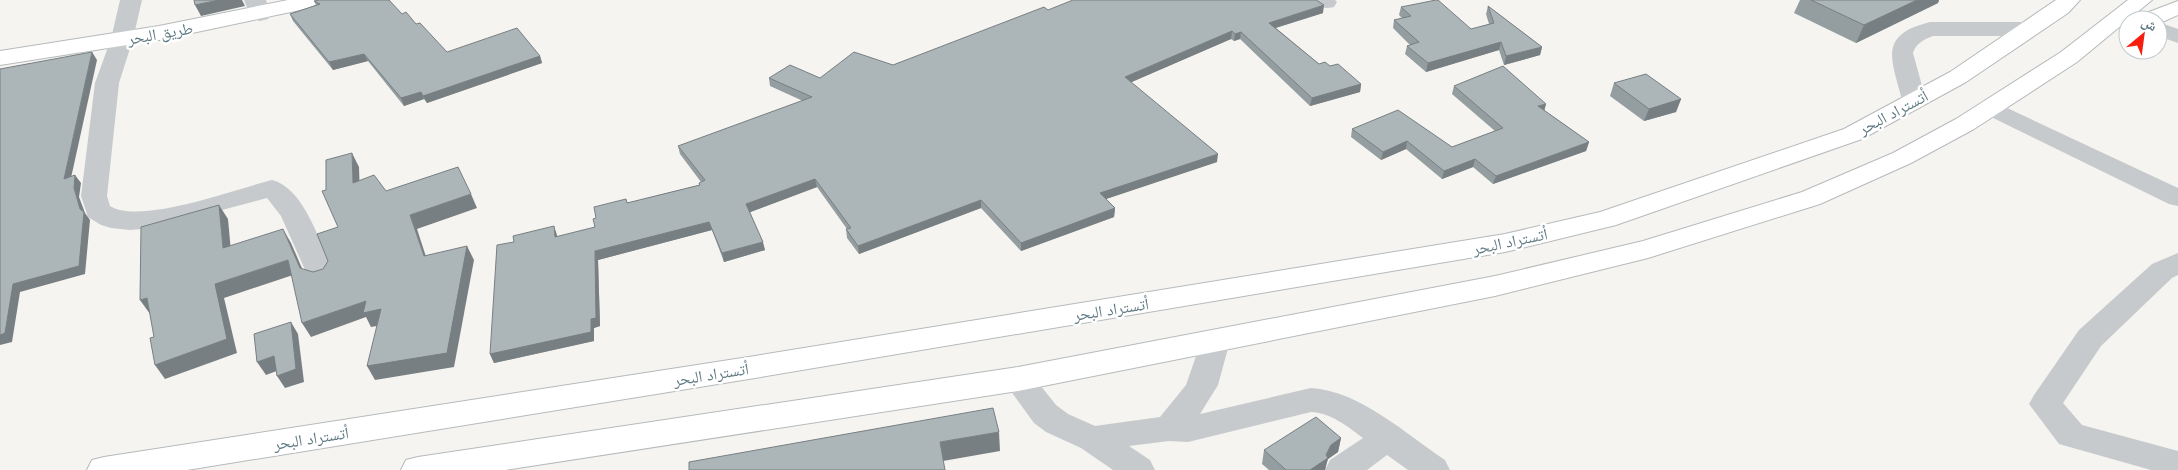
<svg xmlns="http://www.w3.org/2000/svg" width="2178" height="470" font-family="Inter,'Noto Naskh Arabic',sans-serif">
<style>
.lines{fill:none;stroke-linecap:round;stroke-linejoin:round}
.highway-casing{stroke:#b5babc;stroke-width:2}
.minor{fill:#c6cacc;fill-rule:evenodd}
.highway{fill:#fff;fill-rule:evenodd}
.wall{fill:#949d9f}
.shaded-wall{fill:#787f82}
.building{fill:#acb6b9;stroke:#787f82}
.labels{text-anchor:middle;stroke-width:5;stroke-linejoin:round;paint-order:stroke}
.street-label{font-size:16px;fill:#607a84;stroke:#fff}
</style>
<rect width="100%" height="100%" fill="#f5f4f0"/>
<g class="lines">
<g class="highway-casing">
<g id="highway">
<polygon points="288,0 330,0 327,5 319,6 159,40 0,65 0,51 159,26"/>
<polygon points="2056,0 2080,0 2068,13 1966,82 1862,139 1616,225 1505,252 755,378 187,470 87,470 92,460 104,457 755,356 1505,234 1600,212 1844,129 1950,72"/>
<polygon points="2128,0 2152,0 2077,62 1974,129 1911,163 1820,204 1648,258 1495,296 1018,391 505,470 401,470 406,460 418,457 1018,367 1495,276 1643,241 1802,192 1893,153 1956,119 2061,52"/>
<polygon points="2178,1 2178,15 2158,24 2158,20 2138,20 2141,15"/>
</g>
</g>
<g class="minor">
<path d="M 120,0 L 142,0 L 133,39 L 119,83 L 107,196 L 110,206 C 140,225 236,189 272,180 C 305,188 321,246 334,274 L 330,281 L 320,284 L 310,281 L 281,216 L 267,198 L 154,228 L 130,230 L 111,228 L 101,225 L 88,217 L 81,196 L 95,83 L 111,39 Z"/>
<polygon points="244,0 266,0 271,14 268,19 260,21 252,19"/>
<path d="M 1313,0 L 1335,0 L 1337,2 L 1334,7 C 1324,9 1319,8 1313,0 Z"/>
<path d="M 1930,22 L 2029,22 L 2037,24 L 2040,29 L 2037,34 L 2029,36 L 1933,36 C 1925,39 1916,43 1913,53 L 1926,100 L 1922,105 L 1914,107 L 1906,105 L 1902,100 C 1892,60 1877,35 1930,22 Z"/>
<polygon points="2158,22 2178,29 2178,43 2158,36"/>
<polygon points="1990,100 2178,188 2178,206 2169,204 1981,112 1978,107 1981,102"/>
<polygon points="2178,253 2178,275 2172,278 2101,346 2063,403 2082,425 2178,451 2178,470 2151,470 2059,444 2029,404 2034,395 2079,330 2152,264"/>
<path d="M 1215,330 L 1226,333 L 1230,341 L 1218,385 L 1200,414 L 1311,388 C 1360,391 1406,434 1445,460 L 1450,470 L 1408,470 L 1387,455 L 1367,470 L 1325,470 L 1330,460 L 1363,438 C 1347,426 1331,413 1311,412 L 1188,442 L 1169,441 L 1129,446 L 1150,460 L 1155,470 L 1113,470 L 1081,448 L 1046,432 L 1034,423 L 1002,379 L 1007,371 L 1018,367 L 1029,371 L 1056,405 L 1068,414 L 1095,426 L 1160,417 L 1186,385 L 1204,333 Z"/>
</g>
<use href="#highway" class="highway"/>
</g>
<g class="wall">
<polygon points="1800,0 1939,0 1938,3 1856,43 1794,13"/>
<polygon points="314,1 402,14 416,24 447,52 540,56 542,63 427,103 424,99 404,106 368,61 333,70 293,21 290,14 316,5"/>
<polygon points="1488,6 1542,47 1540,55 1504,65 1499,50 1426,72 1405,54 1407,46 1410,45 1393,28 1394,20 1402,18 1399,15 1401,7 1471,29 1489,24 1486,14"/>
<polygon points="1048,10 1323,13 1276,28 1319,64 1330,66 1361,84 1360,92 1310,106 1240,39 1234,41 1231,39 1131,82 1217,162 1106,199 1115,208 1114,217 1021,251 981,208 859,254 847,238 846,229 847,229 817,187 750,212 765,250 724,262 712,230 598,260 600,326 594,328 594,341 494,363 490,354 557,235 557,237 595,227 596,218 627,203 699,185 699,183 701,182 680,154 678,146 803,101 770,86 769,78 820,78 893,65"/>
<polygon points="1614,83 1681,99 1676,112 1644,121 1610,96"/>
<polygon points="1454,86 1546,104 1544,110 1589,142 1586,151 1493,184 1473,167 1442,179 1406,149 1381,160 1351,137 1352,129 1452,147 1495,131 1452,94"/>
<polygon points="1341,438 1338,452 1328,459 1327,462 1325,470 1269,470 1262,464 1264,450"/>
</g>
<g class="shaded-wall">
<polygon points="219,0 242,0 245,6 201,16 195,5"/>
<polygon points="1917,0 1939,0 1938,3 1856,43 1864,25"/>
<polygon points="1324,5 1323,13 1268,30 1269,23"/>
<polygon points="1232,31 1231,39 1125,85 1125,77"/>
<polygon points="1241,32 1240,39 1234,41 1235,34"/>
<polygon points="1501,42 1499,50 1426,72 1428,63"/>
<polygon points="1542,47 1540,55 1504,65 1506,56"/>
<polygon points="92,52 97,60 69,187 64,179"/>
<polygon points="364,54 368,61 333,70 329,62"/>
<polygon points="540,56 542,63 427,103 423,96"/>
<polygon points="1361,84 1360,92 1310,106 1312,98"/>
<polygon points="421,92 424,99 404,106 401,98"/>
<polygon points="1681,99 1676,112 1644,121 1649,109"/>
<polygon points="1546,104 1544,112 1538,106"/>
<polygon points="1407,141 1406,149 1381,160 1383,152"/>
<polygon points="1589,142 1586,151 1493,184 1496,176"/>
<polygon points="352,153 359,167 360,197 353,183"/>
<polygon points="1218,154 1217,162 1100,201 1100,193"/>
<polygon points="1475,159 1473,167 1442,179 1444,171"/>
<polygon points="75,175 81,183 79,197 85,213 90,220 85,274 20,292 12,342 0,345 0,335 13,284 80,209 74,188"/>
<polygon points="815,179 817,187 748,213 746,204"/>
<polygon points="471,194 477,208 417,229 430,269 424,256 410,215"/>
<polygon points="981,200 981,208 859,254 858,246"/>
<polygon points="219,205 228,219 232,262 223,248"/>
<polygon points="1115,208 1114,217 1021,251 1021,243"/>
<polygon points="709,222 712,230 598,260 600,326 594,328 594,341 494,363 490,354 591,319 595,251"/>
<polygon points="554,226 557,235 558,246 555,237"/>
<polygon points="283,229 291,243 308,282 300,268"/>
<polygon points="763,242 765,250 724,262 722,253"/>
<polygon points="467,246 474,260 454,367 375,380 367,366"/>
<polygon points="288,260 296,274 224,298 237,353 165,379 155,365 215,284"/>
<polygon points="147,298 150,314 140,300"/>
<polygon points="366,301 381,309 389,324 371,327 366,317 311,337 302,323"/>
<polygon points="291,322 298,334 304,382 285,388 277,376"/>
<polygon points="274,356 282,369 266,375 257,362"/>
<polygon points="999,432 1000,451 943,461 940,442"/>
<polygon points="1341,438 1338,452 1328,459 1327,462 1325,470 1310,470 1326,455 1331,445"/>
</g>
<g class="building">
<polygon points="194,0 219,0 195,5"/>
<polygon points="319,0 389,0 402,14 406,12 416,24 420,23 447,52 517,28 540,56 423,96 421,92 401,98 364,54 329,62 290,14 320,4 314,1"/>
<polygon points="1073,0 1316,0 1324,5 1269,23 1319,64 1325,62 1330,66 1338,64 1361,84 1312,98 1241,32 1235,34 1232,31 1125,77 1218,154 1100,193 1115,208 1021,243 981,200 858,246 846,229 851,228 815,179 746,204 763,242 722,253 709,222 595,251 596,318 591,319 591,332 490,354 497,245 514,242 513,236 554,226 555,237 595,227 593,219 596,218 594,207 626,199 627,203 700,185 699,183 705,180 678,146 812,97 769,78 790,65 820,78 854,52 893,65 1044,7 1048,10"/>
<polygon points="1436,0 1438,0 1471,29 1494,23 1488,6 1542,47 1506,56 1501,42 1428,63 1407,46 1419,42 1394,20 1411,16 1401,7"/>
<polygon points="1811,0 1917,0 1864,25"/>
<polygon points="92,52 64,179 75,175 74,188 80,209 84,212 79,266 13,284 5,333 0,335 0,69"/>
<polygon points="1503,66 1546,104 1538,106 1589,142 1496,176 1475,159 1444,171 1407,141 1383,152 1352,129 1398,110 1452,147 1503,128 1454,86"/>
<polygon points="1646,74 1681,99 1649,109 1614,83"/>
<polygon points="352,153 353,183 374,175 386,191 458,167 471,194 410,215 424,256 467,246 447,353 367,366 381,309 363,313 366,301 302,323 288,260 215,284 227,339 155,365 150,338 154,337 147,298 140,300 141,227 219,205 223,248 283,229 300,268 313,272 323,269 328,261 317,234 338,227 322,191 326,190 326,160"/>
<polygon points="291,322 296,369 277,376 274,356 257,362 254,334"/>
<polygon points="993,408 999,432 940,442 945,470 689,470 689,462"/>
<polygon points="1316,417 1341,438 1331,445 1326,455 1328,458 1310,470 1286,470 1264,450"/>
</g>
<g class="labels">
<g class="street-label">
<text transform="translate(160 33) rotate(-10)" y="6">طريق البحر</text>
<text transform="translate(1893 112) rotate(-28)" y="6">أتستراد البحر</text>
<text transform="translate(1510 241) rotate(-12)" y="6">أتستراد البحر</text>
<text transform="translate(1111 309) rotate(-9)" y="6">أتستراد البحر</text>
<text transform="translate(711 374) rotate(-9)" y="6">أتستراد البحر</text>
<text transform="translate(311 438) rotate(-9)" y="6">أتستراد البحر</text>
</g>
</g>
<g transform="translate(2143 35) rotate(29)"><circle r="24" fill="#ffffff" stroke="#bfcace"/>
<path d="M0-4L9 19L0 12L-9 19Z" fill="#f51e0f"/>
<text y="-8" font-size="14" font-weight="bold" text-anchor="middle" fill="#607a84">ش</text>
</g>
</svg>
